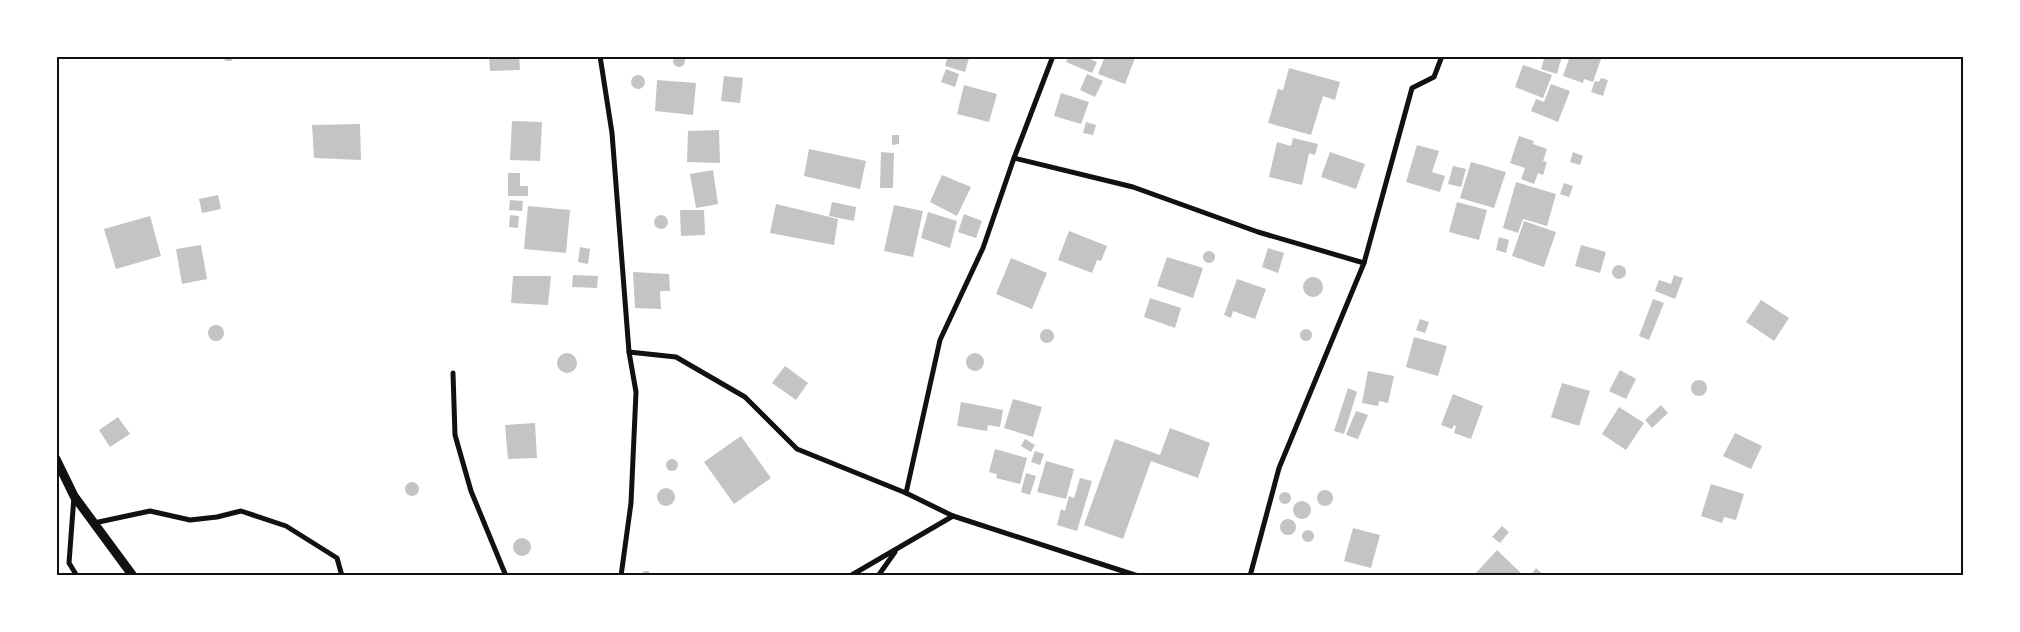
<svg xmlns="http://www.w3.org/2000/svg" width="2020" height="632" font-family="'Roboto Condensed',sans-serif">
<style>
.building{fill:#c4c4c4}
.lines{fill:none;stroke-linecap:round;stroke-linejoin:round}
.minor{stroke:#111;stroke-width:5}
.tertiary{stroke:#111;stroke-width:9}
.neatline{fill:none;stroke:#111;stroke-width:2}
</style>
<rect width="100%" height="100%" fill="#fff"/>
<g class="building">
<circle cx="679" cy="61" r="6"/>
<polygon points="221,56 236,56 231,61 226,61"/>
<polygon points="489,56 519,56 520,70 490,71"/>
<polygon points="948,56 969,58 965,72 945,66"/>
<polygon points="1069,56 1083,56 1097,62 1092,73 1066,62"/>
<polygon points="1105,56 1130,56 1135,58 1125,84 1098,74"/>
<polygon points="1545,56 1562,56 1557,74 1541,69"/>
<polygon points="1570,56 1602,56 1593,82 1584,79 1583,83 1563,76"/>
<polygon points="1523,65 1552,75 1543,98 1515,87"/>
<polygon points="1289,68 1340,82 1335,100 1323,96 1311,135 1268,123 1278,89 1283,90"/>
<polygon points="946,69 959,74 955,87 941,82"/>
<polygon points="1087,74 1103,81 1095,97 1080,90"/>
<circle cx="638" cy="82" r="7"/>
<polygon points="724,76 743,78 740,103 721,101"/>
<polygon points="1601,78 1608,80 1603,96 1591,92 1595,81 1599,82"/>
<polygon points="657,80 696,83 693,115 655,111"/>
<polygon points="1551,84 1570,91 1558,122 1531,111 1536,99 1544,102"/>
<polygon points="964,85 997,94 989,122 957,114"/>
<polygon points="1061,93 1089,102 1081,124 1054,116"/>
<polygon points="512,121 542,122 540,161 510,160"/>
<polygon points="1086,122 1096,125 1093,135 1083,133"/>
<polygon points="360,124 361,160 314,158 312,125"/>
<polygon points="719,130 720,163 687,162 688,131"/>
<polygon points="892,135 899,135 899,144 892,145"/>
<polygon points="1519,136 1534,141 1533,144 1547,149 1543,161 1547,162 1543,175 1538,173 1534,184 1521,179 1525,168 1510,163"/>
<polygon points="1293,138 1318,144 1315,155 1309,153 1302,185 1269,177 1277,142 1291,146"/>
<polygon points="1417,145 1439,151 1432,172 1445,176 1440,192 1406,182"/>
<polygon points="809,149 866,161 860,189 804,176"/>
<polygon points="881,152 894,153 893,188 880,188"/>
<polygon points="1330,152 1365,164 1356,189 1321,177"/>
<polygon points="1573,152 1583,156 1580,165 1570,162"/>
<polygon points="1471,162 1506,172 1494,208 1460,198"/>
<polygon points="1453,166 1466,169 1461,187 1448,184"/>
<polygon points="713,170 718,204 696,208 690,174"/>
<polygon points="508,173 520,173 520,186 528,186 528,196 508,196"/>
<polygon points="942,175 971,187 957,216 930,202"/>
<polygon points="1516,182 1556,194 1547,226 1523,219 1518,233 1503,228"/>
<polygon points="1564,183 1573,186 1569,197 1560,194"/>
<polygon points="218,195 221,209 202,213 199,199"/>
<polygon points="510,200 523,201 522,211 509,210"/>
<polygon points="832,202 856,207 854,221 829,216"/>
<polygon points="1457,202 1487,210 1479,240 1449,232"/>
<polygon points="776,204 838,219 834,245 770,233"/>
<polygon points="894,205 923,211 913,257 884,251"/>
<polygon points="528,206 570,210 566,253 524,249"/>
<polygon points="680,210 704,210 705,235 681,236"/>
<polygon points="928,212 957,221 950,248 921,238"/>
<polygon points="964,214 982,221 976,238 958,232"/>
<polygon points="510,215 519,216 518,228 509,227"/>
<circle cx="661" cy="222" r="7"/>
<polygon points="150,216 161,256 116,269 104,229"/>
<polygon points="1524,221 1556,232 1544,267 1512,256"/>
<polygon points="1069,231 1107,246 1101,261 1097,260 1092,273 1058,260"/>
<polygon points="1499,237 1509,240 1506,253 1496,250"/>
<polygon points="201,245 207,279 182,284 176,249"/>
<polygon points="1581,245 1606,252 1600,273 1575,266"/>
<polygon points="580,247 590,249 588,264 578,262"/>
<polygon points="1268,248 1284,253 1278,273 1262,267"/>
<circle cx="1209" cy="257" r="6"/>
<polygon points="1167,257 1203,268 1193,298 1157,286"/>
<polygon points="1011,258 1047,273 1032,309 996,294"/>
<circle cx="1619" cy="272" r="7"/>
<polygon points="633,272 669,274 670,291 660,291 661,309 635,308"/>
<polygon points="573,275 598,276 597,288 572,287"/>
<polygon points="1674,275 1683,278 1675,299 1655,291 1659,280 1671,284"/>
<polygon points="513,276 551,276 548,305 511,303"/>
<circle cx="1313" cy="287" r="10"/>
<polygon points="1237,279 1266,289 1255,319 1233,311 1231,318 1224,315"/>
<polygon points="1150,298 1181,308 1175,328 1144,317"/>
<polygon points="1653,299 1664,303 1649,340 1639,336"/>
<polygon points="1761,300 1789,318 1774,341 1746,322"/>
<polygon points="1420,319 1429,322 1425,333 1416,330"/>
<circle cx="216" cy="333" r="8"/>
<circle cx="1047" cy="336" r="7"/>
<circle cx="1306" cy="335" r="6"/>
<polygon points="1414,337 1447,346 1438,376 1406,367"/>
<circle cx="975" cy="362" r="9"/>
<circle cx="567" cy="363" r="10"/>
<polygon points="785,366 808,383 796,400 772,383"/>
<polygon points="1620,370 1636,379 1626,399 1609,391"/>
<polygon points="1368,371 1394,376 1388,403 1379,401 1378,406 1362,403"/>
<circle cx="1699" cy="388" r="8"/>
<polygon points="1562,383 1590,391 1579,426 1551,417"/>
<polygon points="1348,388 1357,392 1344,434 1334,431"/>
<polygon points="1453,394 1483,406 1471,439 1454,433 1456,426 1454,425 1452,429 1441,425"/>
<polygon points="1013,399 1042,407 1033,437 1004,428"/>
<polygon points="961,402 1003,410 1000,427 988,425 987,431 957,426"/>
<polygon points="1661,405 1668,413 1652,428 1645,420"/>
<polygon points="1619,407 1644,423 1626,450 1602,434"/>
<polygon points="1356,411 1368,415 1358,439 1346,435"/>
<polygon points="118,417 130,434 110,447 99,430"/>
<polygon points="535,423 537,458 508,459 505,425"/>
<polygon points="1170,428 1210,443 1198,478 1151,461 1123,539 1084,525 1115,439 1160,455"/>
<polygon points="1735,433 1762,446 1751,469 1723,456"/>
<polygon points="741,436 771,478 734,504 704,462"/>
<polygon points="1025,439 1035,445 1031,452 1021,446"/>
<polygon points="995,449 1027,458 1020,484 996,478 997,474 989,472"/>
<polygon points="1035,451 1044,454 1040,465 1031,462"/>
<circle cx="672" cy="465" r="6"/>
<polygon points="1046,461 1074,469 1066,499 1037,492"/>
<polygon points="1026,473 1036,476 1030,495 1021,492"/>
<polygon points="1080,478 1092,481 1077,531 1057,525 1061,509 1065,511 1069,496 1074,498"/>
<circle cx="412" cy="489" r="7"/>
<polygon points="1711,484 1744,494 1736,520 1724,517 1722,523 1701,516"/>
<circle cx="666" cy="497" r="9"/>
<circle cx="1325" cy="498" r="8"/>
<circle cx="1285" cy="498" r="6"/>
<circle cx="1302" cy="510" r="9"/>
<circle cx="1288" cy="527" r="8"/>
<polygon points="1502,526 1509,532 1500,543 1492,537"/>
<polygon points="1353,528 1380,535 1371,568 1344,561"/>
<circle cx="1308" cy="536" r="6"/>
<circle cx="522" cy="547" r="9"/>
<polygon points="1497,550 1524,576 1478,576 1475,574"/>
<polygon points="1536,568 1545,576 1530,576"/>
<polygon points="644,571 648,571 653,576 640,576"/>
</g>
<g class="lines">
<g class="minor">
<polyline points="600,56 612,133 629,352 636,392 631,503 621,576"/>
<polyline points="1014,158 1133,187 1258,232 1364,263"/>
<polyline points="629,352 676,357 745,397 797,449 906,493 953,516"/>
<polyline points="453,373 455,435 471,491 506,576"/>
<polyline points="906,493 940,340 983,248 1014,158 1053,56"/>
<polyline points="74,496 69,563 77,576"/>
<polyline points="94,523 150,511 190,520 217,517 241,511 286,526 337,558 342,576"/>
<polyline points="850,576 953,516 1138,576"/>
<polyline points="878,576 895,552"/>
<polyline points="1250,576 1279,468 1364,263 1412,88 1434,77 1442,56"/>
</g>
<polyline class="tertiary" points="56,459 74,496 133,576"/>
</g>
<rect width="2020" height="632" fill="none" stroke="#ffffff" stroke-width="115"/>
<rect x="58" y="58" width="1904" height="516" class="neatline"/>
</svg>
